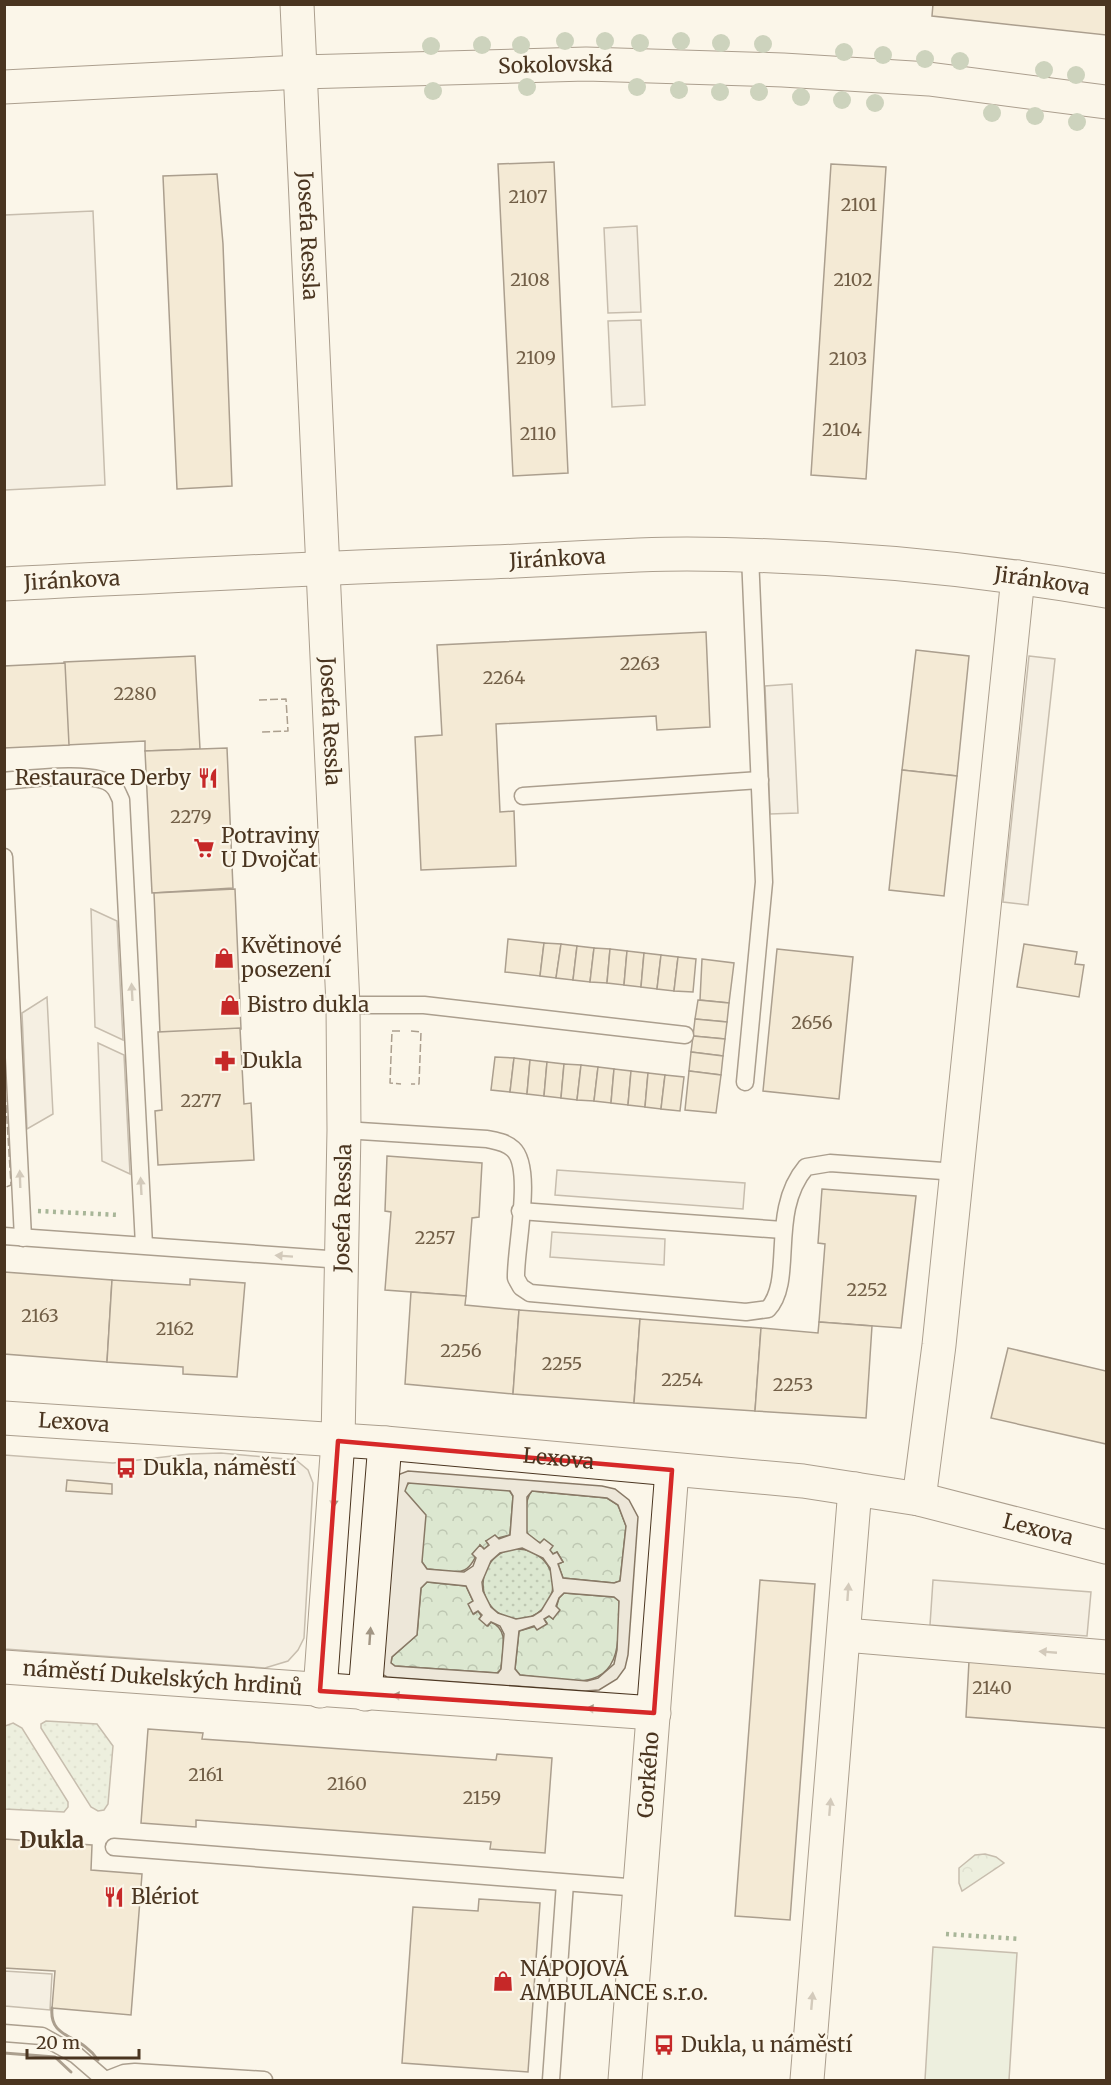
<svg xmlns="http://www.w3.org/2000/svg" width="1111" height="2085" font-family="Merriweather,serif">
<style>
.grass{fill:url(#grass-dots);stroke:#887966;stroke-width:1.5}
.forest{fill:url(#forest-crowns);stroke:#887966;stroke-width:1.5}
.pitch{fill:#dce7d0;stroke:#887966;stroke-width:1.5}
.parking{fill:#ede7d9;stroke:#887966;stroke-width:1.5;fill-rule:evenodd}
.building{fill:#ecdcbc;stroke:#4a3520;stroke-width:1.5}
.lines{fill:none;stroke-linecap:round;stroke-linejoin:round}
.service-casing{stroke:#4a3520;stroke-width:19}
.minor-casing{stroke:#4a3520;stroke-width:35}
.service{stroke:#fbf6e9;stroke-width:16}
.minor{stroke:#fbf6e9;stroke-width:33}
.hedge{stroke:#436837;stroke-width:4.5;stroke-dasharray:3 4.5;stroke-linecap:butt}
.fence{stroke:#4a3520;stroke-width:1.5;stroke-dasharray:8 3;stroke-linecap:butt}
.wall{stroke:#4a3520;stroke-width:3}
.tree{fill:#96a887}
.oneway{fill:#a29684}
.marked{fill:none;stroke:#d62828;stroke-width:4.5;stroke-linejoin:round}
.labels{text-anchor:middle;stroke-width:4.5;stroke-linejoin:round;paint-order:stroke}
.number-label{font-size:18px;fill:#725f47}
.street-label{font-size:21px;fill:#4a3520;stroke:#fbf6e9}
.poi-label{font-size:21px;fill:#4a3520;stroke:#fbf6e9;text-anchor:start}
.neighbourhood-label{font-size:22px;font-weight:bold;fill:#4a3520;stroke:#fbf6e9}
</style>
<defs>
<pattern id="grass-dots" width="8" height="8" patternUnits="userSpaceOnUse" patternTransform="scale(1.5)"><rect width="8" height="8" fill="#dce7d0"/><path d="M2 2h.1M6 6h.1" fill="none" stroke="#bec7b2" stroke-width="1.8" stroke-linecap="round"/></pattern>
<pattern id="forest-crowns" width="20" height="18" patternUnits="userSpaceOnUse" patternTransform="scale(1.5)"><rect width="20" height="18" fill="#dce7d0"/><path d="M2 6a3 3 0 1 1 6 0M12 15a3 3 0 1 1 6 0" fill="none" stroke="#bec7b2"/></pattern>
</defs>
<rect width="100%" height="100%" fill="#fbf6e9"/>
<g class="grass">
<circle cx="518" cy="1584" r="35"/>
<polygon points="46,1721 97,1724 113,1746 108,1804 104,1810 98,1811 91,1807 41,1728 41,1724"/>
<polygon points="13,1723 22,1728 68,1802 68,1807 64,1812 5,1809 5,1726"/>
</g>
<g class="forest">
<path d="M 410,1482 L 509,1490 L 513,1496 L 510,1535 L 486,1541 L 489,1545 L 484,1549 L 480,1545 C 469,1580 458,1572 427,1569 L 422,1562 L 404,1488 Z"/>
<path d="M 532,1491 L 607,1498 L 618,1505 L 626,1526 L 620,1581 L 614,1583 L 563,1578 L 558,1564 L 563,1562 L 557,1552 L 553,1554 L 549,1550 L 552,1546 C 545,1544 536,1543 530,1537 C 522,1530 525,1498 532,1491 Z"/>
<path d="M 427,1582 L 466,1586 L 473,1601 L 474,1614 L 478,1611 L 488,1626 L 491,1622 C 510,1630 502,1651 501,1669 L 497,1673 L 395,1666 L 391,1663 L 392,1657 L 417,1635 L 421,1588 Z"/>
<path d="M 564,1593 L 614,1597 L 619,1601 C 621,1613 618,1626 618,1638 C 614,1698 563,1679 520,1675 L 515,1669 L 519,1631 L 547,1623 L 544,1619 L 549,1616 L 553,1619 L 559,1598 Z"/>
<polygon points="985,1854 996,1857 1004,1863 962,1891 959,1883 959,1868 975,1855"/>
</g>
<polygon class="pitch" points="933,1947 1017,1953 1009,2080 925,2080"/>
<g class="parking">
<polygon points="93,211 105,485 5,490 5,215"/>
<polygon points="637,226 641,312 608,313 604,228"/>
<polygon points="641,320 645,405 612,407 608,321"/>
<polygon points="1029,656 1055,659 1028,905 1003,902"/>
<polygon points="792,684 798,813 770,814 765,686"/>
<polygon points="91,909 117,921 123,1040 95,1027"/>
<polygon points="47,997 53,1114 27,1129 22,1013"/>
<polygon points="98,1043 124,1055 130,1174 102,1161"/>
<polygon points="557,1170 745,1183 743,1209 555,1195"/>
<polygon points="552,1232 665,1239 664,1265 550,1257"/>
<polygon points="221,1453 296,1460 308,1470 313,1483 304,1638 298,1650 288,1661 265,1668 5,1649 4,1455 113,1463 189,1454"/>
<path d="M 408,1471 L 602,1486 L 615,1489 L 629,1500 L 638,1517 L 628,1655 L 625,1668 L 617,1679 L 599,1690 L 585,1691 L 387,1677 L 380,1673 L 395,1481 L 400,1474 ZM 408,1483 L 510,1491 L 513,1496 L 510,1535 L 499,1539 L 495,1535 L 486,1541 L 489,1545 L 484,1549 L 480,1545 L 472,1554 L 476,1558 L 473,1566 L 464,1572 L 427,1569 L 422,1562 L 426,1515 L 405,1491 ZM 532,1491 L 607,1498 L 618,1505 L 626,1526 L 620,1581 L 614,1583 L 563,1578 L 558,1564 L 563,1562 L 557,1552 L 553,1554 L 550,1550 L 553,1546 L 544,1539 L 540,1543 L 527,1533 L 527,1497 ZM 522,1548 L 543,1558 L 550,1568 L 553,1591 L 541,1611 L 533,1616 L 516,1619 L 498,1613 L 491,1607 L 483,1591 L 482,1582 L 491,1561 L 500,1553 ZM 427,1582 L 466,1586 L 473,1601 L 468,1604 L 473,1614 L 478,1611 L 482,1615 L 479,1619 L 487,1626 L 491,1622 L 500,1626 L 504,1634 L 501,1669 L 498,1673 L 395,1666 L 391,1663 L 392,1657 L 417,1635 L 421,1588 ZM 564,1593 L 614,1597 L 619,1601 L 617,1650 L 614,1664 L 598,1678 L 587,1681 L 520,1675 L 515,1669 L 519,1631 L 534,1626 L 537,1630 L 547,1624 L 544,1619 L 549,1616 L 553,1619 L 560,1610 L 556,1606 L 559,1598 Z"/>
<polygon points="933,1580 1091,1592 1087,1636 930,1625"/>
<polygon points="4,1971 52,1974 50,2010 5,2006"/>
</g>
<g class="building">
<polygon points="933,4 1106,4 1106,35 932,16"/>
<polygon points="554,162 568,473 513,476 498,164"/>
<polygon points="831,164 886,167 866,479 811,475"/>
<polygon points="217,174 223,244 232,486 177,489 163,176"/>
<polygon points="706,632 710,727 657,730 656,716 496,724 500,812 514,811 516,866 421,870 415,737 442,735 437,645"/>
<polygon points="916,650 969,656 957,776 902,770"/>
<polygon points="195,656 200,749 145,751 145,741 66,745 64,662"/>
<polygon points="65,663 69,745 4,748 4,666"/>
<polygon points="227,748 233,888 152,893 145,751"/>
<polygon points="902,770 957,776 944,896 889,890"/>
<polygon points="235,889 241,1029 160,1033 154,893"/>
<polygon points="508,939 544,943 540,976 505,972"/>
<polygon points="544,943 561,944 556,978 540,976"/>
<polygon points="561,944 577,946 573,980 556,978"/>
<polygon points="1024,944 1077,952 1075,964 1084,965 1079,997 1017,987"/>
<polygon points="577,946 594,948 590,982 573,980"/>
<polygon points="594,948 610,949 607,983 590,982"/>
<polygon points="610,949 627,951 624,985 607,983"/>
<polygon points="777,949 853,957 839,1099 763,1091"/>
<polygon points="627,951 644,953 641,987 624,985"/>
<polygon points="644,953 661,955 657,989 641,987"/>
<polygon points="661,955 678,957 674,991 657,989"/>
<polygon points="678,957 696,959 693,992 674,991"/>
<polygon points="702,959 734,963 729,1003 700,1000"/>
<polygon points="698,1000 729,1003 727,1022 695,1019"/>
<polygon points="695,1019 727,1022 725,1039 693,1036"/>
<polygon points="240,1028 244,1104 251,1103 254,1160 158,1165 155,1111 162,1110 158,1032"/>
<polygon points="693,1036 725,1039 723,1056 691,1052"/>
<polygon points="691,1052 723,1056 721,1075 689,1071"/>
<polygon points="495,1057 514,1058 510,1092 491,1090"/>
<polygon points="514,1058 530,1060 527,1094 510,1092"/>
<polygon points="530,1060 547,1062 544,1096 527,1094"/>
<polygon points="547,1062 564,1064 561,1098 544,1096"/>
<polygon points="564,1064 581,1065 577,1100 561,1098"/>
<polygon points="581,1065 598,1067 594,1101 577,1100"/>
<polygon points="598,1067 614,1069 611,1103 594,1101"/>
<polygon points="614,1069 631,1071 628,1105 611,1103"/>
<polygon points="631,1071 648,1073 645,1107 628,1105"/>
<polygon points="689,1071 721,1075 716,1113 685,1110"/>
<polygon points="648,1073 665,1075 661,1109 645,1107"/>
<polygon points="665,1075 684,1077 680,1111 661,1109"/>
<polygon points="387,1156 482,1163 479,1217 472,1218 466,1296 385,1290 391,1212 385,1211"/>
<polygon points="822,1189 916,1196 901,1328 819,1322 825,1244 818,1243"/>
<polygon points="4,1272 112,1280 107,1362 4,1354"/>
<polygon points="190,1279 245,1283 237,1377 183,1374 183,1367 107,1362 112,1280 190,1285"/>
<polygon points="411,1292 466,1296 465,1305 519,1310 513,1394 405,1384"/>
<polygon points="519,1310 640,1319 634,1403 513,1394"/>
<polygon points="640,1319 761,1328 755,1411 634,1403"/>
<polygon points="819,1322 872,1326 866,1418 755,1411 761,1328 818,1333"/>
<polygon points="1008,1348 1106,1371 1106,1444 991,1418"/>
<polygon points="67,1480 112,1484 112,1494 66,1491"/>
<polygon points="760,1580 815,1584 790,1920 735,1916"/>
<polygon points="969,1661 1106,1672 1106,1728 966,1717"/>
<polygon points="148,1729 203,1733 202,1739 496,1760 497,1754 552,1758 545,1853 490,1849 491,1842 196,1820 196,1827 141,1823"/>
<polygon points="4,1839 92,1845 91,1870 142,1874 131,2015 52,2008 55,1971 4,1968"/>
<polygon points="479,1899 540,1903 528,2072 402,2063 413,1907 478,1911"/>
</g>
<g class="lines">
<g class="service-casing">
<g id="service">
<path d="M 4,781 C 27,779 100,769 114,787 C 117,790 119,796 121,800 L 144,1245"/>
<polyline points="523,796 760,780"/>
<polyline points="4,857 23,1238"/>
<polyline points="343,1005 424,1005 685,1035"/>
<polyline points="745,1082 764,882 750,556"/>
<path d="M 344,1130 L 487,1139 C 496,1141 506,1142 513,1149 C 534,1168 515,1249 516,1278 L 521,1287 L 530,1293 L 746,1312 L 768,1309 C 795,1280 768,1212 806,1167 L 830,1163 L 957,1172"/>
<polyline points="520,1211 783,1230"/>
<polyline points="4,1236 342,1260"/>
<polyline points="114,1847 640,1888"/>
<polyline points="4,2033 42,2036 76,2055 105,2080"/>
<polyline points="106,2080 124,2073 135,2072 264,2080"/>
<polyline points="551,2080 565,1883"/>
</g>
</g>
<g class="minor-casing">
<g id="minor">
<path id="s1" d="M 297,4 L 343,1005 L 344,1130 L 338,1441 L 320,1691"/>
<path id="s2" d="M 4,87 L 301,72 L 586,64 L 783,70 L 929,79 L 1106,102"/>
<path id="s3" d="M 4,584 C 167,576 330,567 492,562 C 557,560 622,554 687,554 C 826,555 969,567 1106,591"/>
<path id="s4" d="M 4,1418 L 385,1443 L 803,1481 L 919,1499 L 1106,1547"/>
<polyline points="919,1499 939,1345 1018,577"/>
<polyline points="845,1635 1106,1657"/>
<path id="s5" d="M 4,1667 L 654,1713"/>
<polyline points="365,1694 385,1443"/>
<path id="s6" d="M 625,2080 L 672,1470"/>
<polyline points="807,2080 855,1489"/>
</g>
</g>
<use href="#service" class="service"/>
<use href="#minor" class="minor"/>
<g class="hedge">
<polyline points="38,1211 119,1215"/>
<polyline points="946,1934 1019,1939"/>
</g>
<g class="fence">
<polyline points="259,700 286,699 288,731 260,732"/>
<polyline points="400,1031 392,1031 390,1083 401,1084"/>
<polyline points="411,1031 421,1032 419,1084 411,1084"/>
<polyline points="4,1072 11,1185 4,1188"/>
</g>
<g class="wall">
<path d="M 52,2008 C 49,2040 80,2033 98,2060"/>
<polyline points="4,2053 55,2057 71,2072"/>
</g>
</g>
<g class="tree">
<circle cx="565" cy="41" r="9"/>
<circle cx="605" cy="41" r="9"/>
<circle cx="681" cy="41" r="9"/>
<circle cx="640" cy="43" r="9"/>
<circle cx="721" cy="43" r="9"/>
<circle cx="763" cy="44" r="9"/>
<circle cx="482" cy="45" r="9"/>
<circle cx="521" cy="45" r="9"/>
<circle cx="431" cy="46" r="9"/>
<circle cx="844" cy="52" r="9"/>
<circle cx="883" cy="55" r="9"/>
<circle cx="925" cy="59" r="9"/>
<circle cx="960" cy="61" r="9"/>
<circle cx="1044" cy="70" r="9"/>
<circle cx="1076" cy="75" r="9"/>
<circle cx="527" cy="87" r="9"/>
<circle cx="637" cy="87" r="9"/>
<circle cx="679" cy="90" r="9"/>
<circle cx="433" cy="91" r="9"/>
<circle cx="720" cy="92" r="9"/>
<circle cx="759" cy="92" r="9"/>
<circle cx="801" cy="97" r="9"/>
<circle cx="842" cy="100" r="9"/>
<circle cx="875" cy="103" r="9"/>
<circle cx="992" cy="113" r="9"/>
<circle cx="1035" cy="116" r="9"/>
<circle cx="1077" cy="122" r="9"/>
</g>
<defs><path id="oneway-solid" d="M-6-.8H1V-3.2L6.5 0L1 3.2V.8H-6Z" transform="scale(1.5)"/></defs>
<g class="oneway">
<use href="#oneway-solid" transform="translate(132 992) rotate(-93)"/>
<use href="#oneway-solid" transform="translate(20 1179) rotate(-92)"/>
<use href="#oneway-solid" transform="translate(141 1186) rotate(-93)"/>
<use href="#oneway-solid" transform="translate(284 1256) rotate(-176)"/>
<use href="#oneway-solid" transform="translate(334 1499) rotate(94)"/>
<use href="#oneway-solid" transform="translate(848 1592) rotate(-86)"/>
<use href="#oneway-solid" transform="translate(370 1636) rotate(-86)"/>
<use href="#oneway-solid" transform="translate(1048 1652) rotate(-175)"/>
<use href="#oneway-solid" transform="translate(401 1696) rotate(-176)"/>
<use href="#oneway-solid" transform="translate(595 1709) rotate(-176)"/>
<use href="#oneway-solid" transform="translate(830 1807) rotate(-85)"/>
<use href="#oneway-solid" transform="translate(812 2001) rotate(-85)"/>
</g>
<path d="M0 0H1111V2085H0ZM 338,1441 L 672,1470 L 654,1713 L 320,1691 Z" fill="#fbf6e9" fill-opacity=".55" fill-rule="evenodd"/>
<path class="marked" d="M 338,1441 L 672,1470 L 654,1713 L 320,1691 Z"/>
<defs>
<g id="restaurant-bare" transform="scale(1.62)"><path d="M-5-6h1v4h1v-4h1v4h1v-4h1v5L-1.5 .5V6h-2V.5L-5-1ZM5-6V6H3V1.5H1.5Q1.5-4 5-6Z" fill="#c62828" stroke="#fbf6e9" stroke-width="2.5" paint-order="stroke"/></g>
<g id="supermarket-bare" transform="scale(1.62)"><path d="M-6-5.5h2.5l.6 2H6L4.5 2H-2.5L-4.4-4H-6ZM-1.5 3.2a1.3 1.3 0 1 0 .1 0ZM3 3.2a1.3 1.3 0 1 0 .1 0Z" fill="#c62828" stroke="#fbf6e9" stroke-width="2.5" paint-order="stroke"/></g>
<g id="shop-bare" transform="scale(1.62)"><path d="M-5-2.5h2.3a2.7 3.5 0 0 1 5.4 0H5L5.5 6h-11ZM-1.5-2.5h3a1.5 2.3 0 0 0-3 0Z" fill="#c62828" stroke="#fbf6e9" stroke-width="2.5" paint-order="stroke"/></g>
<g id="pharmacy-bare" transform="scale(1.62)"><path d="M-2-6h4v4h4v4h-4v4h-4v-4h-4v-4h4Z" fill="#c62828" stroke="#fbf6e9" stroke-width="2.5" paint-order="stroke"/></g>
<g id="bus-bare" transform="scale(1.62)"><path d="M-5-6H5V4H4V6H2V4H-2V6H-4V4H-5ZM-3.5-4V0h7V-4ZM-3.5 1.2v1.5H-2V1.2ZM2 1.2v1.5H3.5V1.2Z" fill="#c62828" stroke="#fbf6e9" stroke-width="2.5" paint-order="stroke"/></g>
</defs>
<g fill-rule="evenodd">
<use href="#restaurant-bare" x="208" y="778"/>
<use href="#supermarket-bare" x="204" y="848"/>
<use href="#shop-bare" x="224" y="958"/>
<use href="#shop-bare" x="230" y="1005"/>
<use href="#pharmacy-bare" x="225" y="1061"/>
<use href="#bus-bare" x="126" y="1468"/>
<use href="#restaurant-bare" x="114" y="1897"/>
<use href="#shop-bare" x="503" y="1981"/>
<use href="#bus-bare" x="664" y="2045"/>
</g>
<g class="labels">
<g class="number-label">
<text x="528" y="203">2107</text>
<text x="859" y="211">2101</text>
<text x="530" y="286">2108</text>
<text x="853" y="286">2102</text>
<text x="536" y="364">2109</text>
<text x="848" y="365">2103</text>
<text x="842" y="436">2104</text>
<text x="538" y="440">2110</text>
<text x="640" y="670">2263</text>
<text x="504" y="684">2264</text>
<text x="135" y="700">2280</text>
<text x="191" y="823">2279</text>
<text x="812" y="1029">2656</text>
<text x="201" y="1107">2277</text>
<text x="435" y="1244">2257</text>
<text x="867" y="1296">2252</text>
<text x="40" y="1322">2163</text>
<text x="175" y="1335">2162</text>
<text x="461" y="1357">2256</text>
<text x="562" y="1370">2255</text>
<text x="682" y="1386">2254</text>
<text x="793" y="1391">2253</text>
<text x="992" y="1694">2140</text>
<text x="206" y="1781">2161</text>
<text x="347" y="1790">2160</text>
<text x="482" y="1804">2159</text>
</g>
<g class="street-label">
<text dy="7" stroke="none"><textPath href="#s2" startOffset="552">Sokolovská</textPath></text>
<text dy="7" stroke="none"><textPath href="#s1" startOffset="232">Josefa Ressla</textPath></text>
<text dy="7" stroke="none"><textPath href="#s3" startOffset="554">Jiránkova</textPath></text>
<text dy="7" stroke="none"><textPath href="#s3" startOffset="68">Jiránkova</textPath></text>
<text dy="7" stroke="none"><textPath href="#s3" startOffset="1040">Jiránkova</textPath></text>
<text dy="7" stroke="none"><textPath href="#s1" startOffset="718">Josefa Ressla</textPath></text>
<text transform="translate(343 1208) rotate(-89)" y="7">Josefa Ressla</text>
<text dy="7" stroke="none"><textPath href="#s4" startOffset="70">Lexova</textPath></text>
<text dy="7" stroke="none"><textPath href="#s4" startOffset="556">Lexova</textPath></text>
<text dy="7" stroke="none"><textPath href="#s4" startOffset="1042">Lexova</textPath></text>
<text dy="7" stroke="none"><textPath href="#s5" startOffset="159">náměstí Dukelských hrdinů</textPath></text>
<text dy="7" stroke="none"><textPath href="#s6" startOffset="306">Gorkého</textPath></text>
</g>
<g class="poi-label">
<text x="191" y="785" text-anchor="end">Restaurace Derby</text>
<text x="221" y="843">Potraviny<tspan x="221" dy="24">U Dvojčat</tspan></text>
<text x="241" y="953">Květinové<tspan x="241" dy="24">posezení</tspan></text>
<text x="247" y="1012">Bistro dukla</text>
<text x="242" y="1068">Dukla</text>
<text x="143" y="1475">Dukla, náměstí</text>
<text x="131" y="1904">Blériot</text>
<text x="520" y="1976">NÁPOJOVÁ<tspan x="520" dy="24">AMBULANCE s.r.o.</tspan></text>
<text x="681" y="2052">Dukla, u náměstí</text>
</g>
<g class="neighbourhood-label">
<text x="52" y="1848">Dukla</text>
</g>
</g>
<rect width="1111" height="2085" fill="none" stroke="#4a3520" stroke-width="12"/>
<path d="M27 2049v9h112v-9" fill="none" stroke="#4a3520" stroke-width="3"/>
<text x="36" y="2049" font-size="18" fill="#4a3520" stroke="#fbf6e9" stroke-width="4.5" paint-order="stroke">20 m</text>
</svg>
